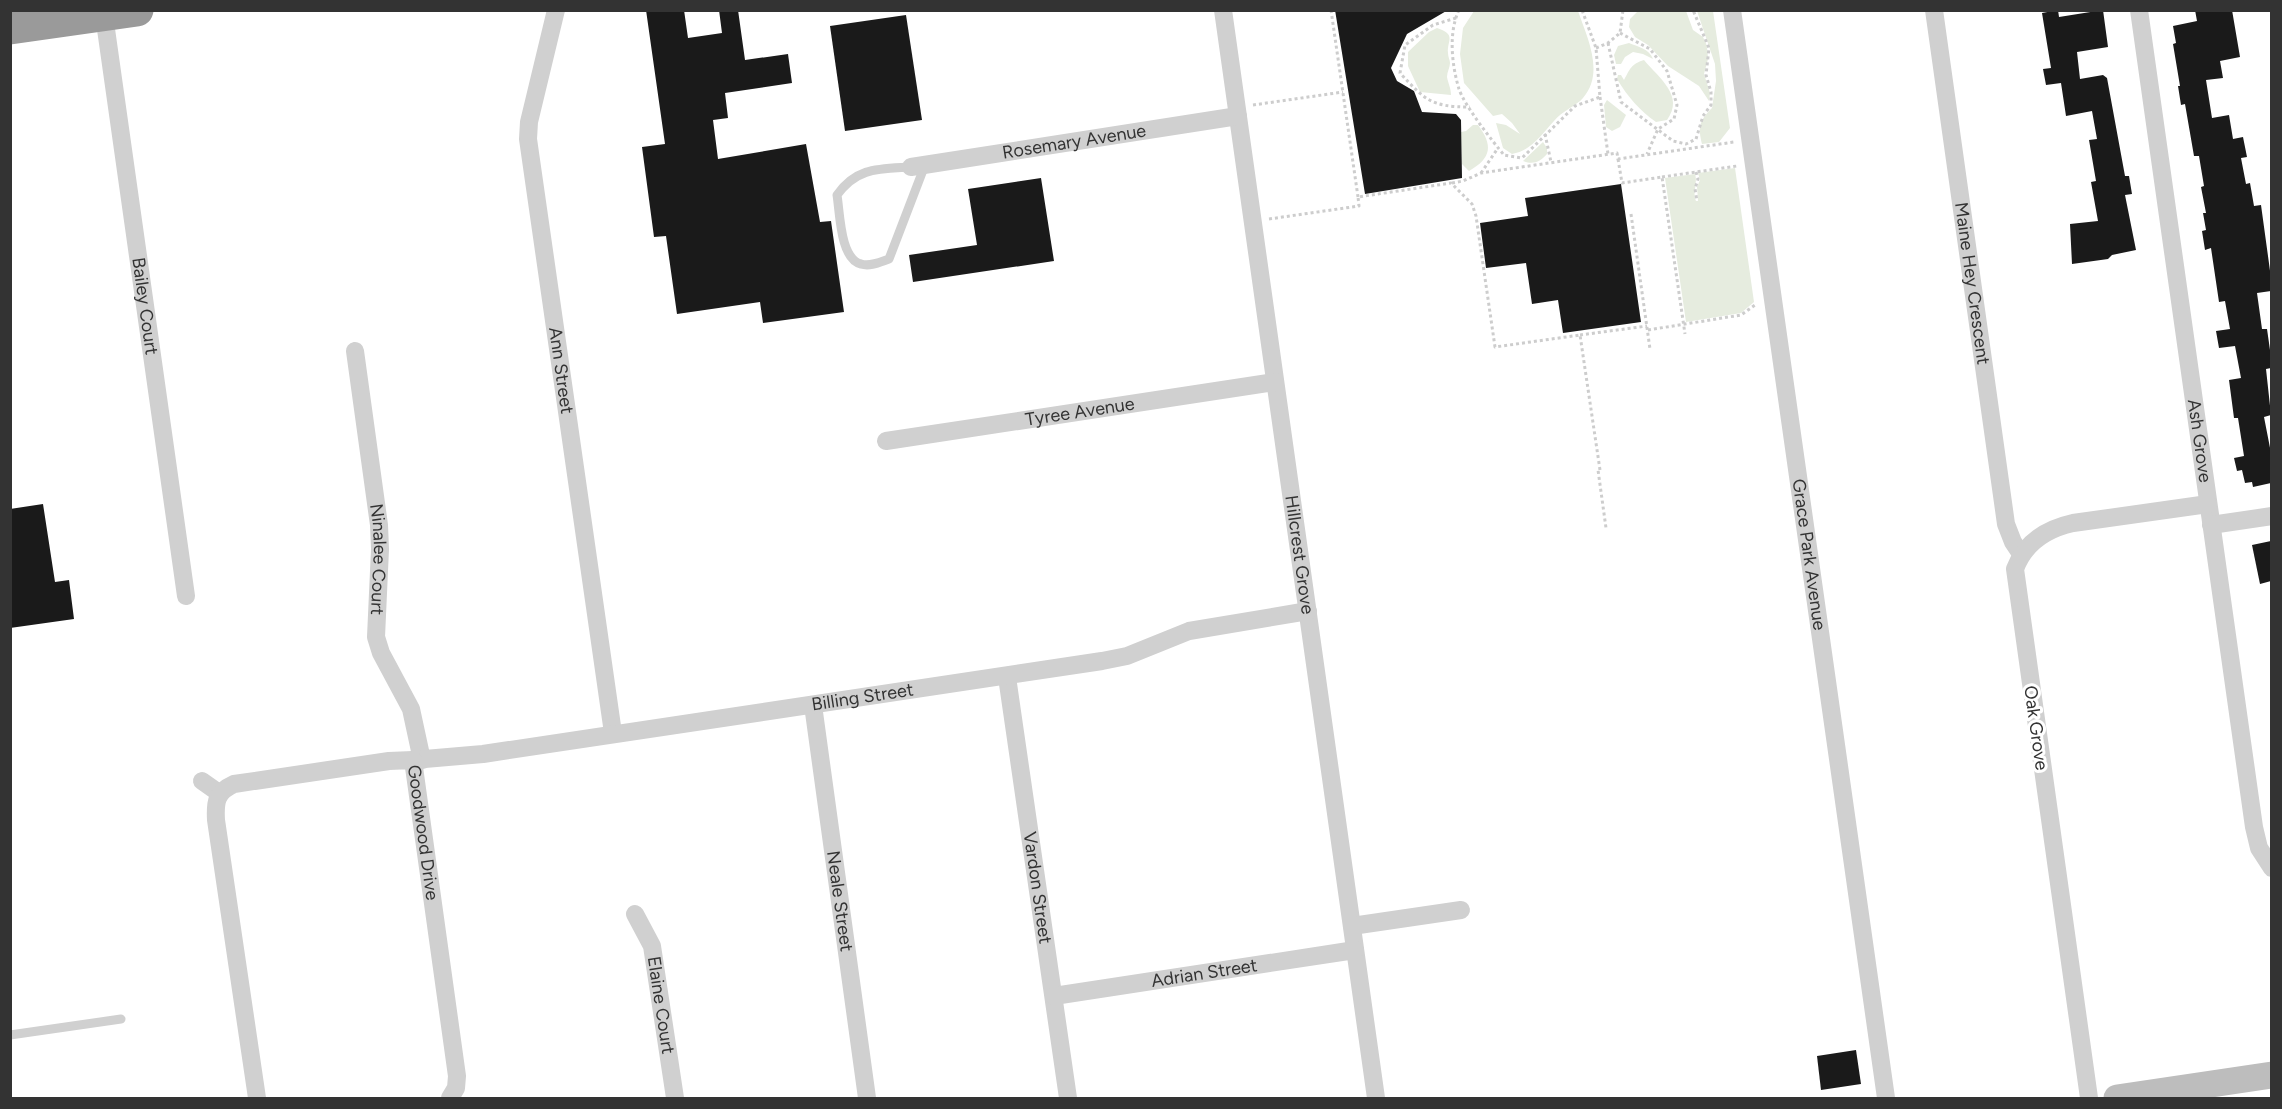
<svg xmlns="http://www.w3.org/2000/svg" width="2282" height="1109" font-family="Figtree,sans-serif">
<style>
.green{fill:#e6ecdf}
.building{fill:#1a1a1a}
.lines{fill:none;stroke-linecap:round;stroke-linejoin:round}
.path{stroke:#cdcdcd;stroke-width:3;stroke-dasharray:3 3;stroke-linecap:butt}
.lane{stroke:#d0d0d0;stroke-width:9}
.street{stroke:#d0d0d0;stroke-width:18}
.secondary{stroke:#bdbdbd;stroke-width:27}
.highway{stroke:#9a9a9a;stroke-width:33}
.labels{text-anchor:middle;stroke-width:6;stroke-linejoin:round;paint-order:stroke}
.street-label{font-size:18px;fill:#333;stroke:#fff}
</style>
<rect width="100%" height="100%" fill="#fff"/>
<g class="green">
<polygon points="1644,10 1686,11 1693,30 1703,37 1707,46 1708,59 1704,74 1710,93 1709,101 1699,86 1668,66 1648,45 1635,37 1629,27 1630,19 1637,12"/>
<path d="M 1474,11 L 1578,11 C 1587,37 1605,73 1583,98 C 1576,106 1562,111 1554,121 C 1541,135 1531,151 1512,154 L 1503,148 L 1496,123 L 1506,125 L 1520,134 L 1512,123 L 1502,114 L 1493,116 L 1464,83 L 1460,54 L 1463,28 Z"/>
<path d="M 1697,11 L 1713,11 L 1730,128 L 1719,142 L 1702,144 C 1698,127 1699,121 1712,108 L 1716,81 L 1715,64 Z"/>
<path d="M 1437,28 C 1457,35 1447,40 1448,53 C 1448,57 1450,60 1450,63 C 1450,67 1447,72 1447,77 C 1448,83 1451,88 1451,95 L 1420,92 L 1408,66 L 1408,52 L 1429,32 Z"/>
<path d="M 1629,43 C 1639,47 1649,49 1653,59 L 1643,54 L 1633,52 L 1625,57 L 1621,64 L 1616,64 L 1614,55 L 1618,46 Z"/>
<path d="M 1644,60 C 1659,78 1685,96 1667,120 L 1656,122 C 1639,110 1628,97 1617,79 L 1618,75 L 1621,75 L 1624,80 C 1630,69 1631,64 1644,60 Z"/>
<polygon points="1607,100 1626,115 1620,127 1612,131 1606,127 1604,105"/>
<path d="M 1473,125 L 1478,125 C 1493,145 1492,158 1469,171 L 1462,164 L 1461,132 L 1466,131 Z"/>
<path d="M 1543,142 L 1547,148 L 1547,154 C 1540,162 1533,165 1523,161 Z"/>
<path d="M 1735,168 L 1754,302 L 1741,313 L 1686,322 L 1665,178 L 1695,174 C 1698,183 1692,192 1696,201 L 1698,201 L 1697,187 L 1700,180 L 1698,173 Z"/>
</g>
<g class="building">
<polygon points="646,10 684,10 688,38 722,33 719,10 738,10 745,60 788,54 792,83 725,93 728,118 713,120 718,159 806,144 820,222 831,221 844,312 763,323 760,302 677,314 666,236 654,237 642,147 665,144"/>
<polygon points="1335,10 1448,10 1407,34 1391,68 1397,81 1414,91 1422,112 1456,114 1461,120 1462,178 1365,194"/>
<polygon points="2058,10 2059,17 2103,10 2108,47 2077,52 2080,79 2103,75 2107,78 2125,176 2129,176 2132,194 2125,195 2136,250 2112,255 2108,259 2072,264 2070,224 2098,221 2091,182 2096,181 2089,140 2097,139 2092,111 2066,116 2061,83 2046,85 2043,69 2051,68 2042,13"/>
<polygon points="2195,10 2232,10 2240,57 2220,61 2223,78 2206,80 2212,118 2229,115 2233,139 2243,137 2247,157 2241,158 2246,184 2250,183 2254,206 2261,205 2271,278 2271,291 2257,293 2262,329 2267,329 2270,350 2271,350 2271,368 2266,369 2271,415 2264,417 2271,453 2271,483 2253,487 2252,482 2245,483 2242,470 2237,471 2234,458 2244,456 2238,418 2234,418 2229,380 2241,378 2235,346 2219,348 2216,331 2230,329 2225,301 2219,302 2211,248 2205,250 2202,231 2206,230 2203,213 2206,213 2201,187 2204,186 2199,156 2194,156 2185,104 2181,105 2178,86 2180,86 2173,44 2176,43 2173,26 2197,21"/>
<polygon points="906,15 922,120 845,131 830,26"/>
<polygon points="1041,178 1054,261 913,282 909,255 977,245 968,189"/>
<polygon points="1621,184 1641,322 1563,333 1558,300 1532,304 1526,263 1486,268 1480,223 1528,216 1525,198"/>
<polygon points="43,504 55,582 69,580 74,619 10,628 10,509"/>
<polygon points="2271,541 2271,581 2260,584 2252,545"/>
<polygon points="1856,1050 1861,1084 1821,1090 1817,1056"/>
</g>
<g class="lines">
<g class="path">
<polyline points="1331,10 1358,197"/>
<path d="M 1459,10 C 1448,33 1452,66 1459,89 C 1464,105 1493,142 1504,155 L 1522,158 L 1575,106 L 1600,97 L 1596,48 L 1582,10"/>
<path d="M 1456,18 L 1433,25 L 1405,45 L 1400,73 C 1425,100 1431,107 1470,107"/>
<polyline points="1620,33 1650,49 1667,71 1677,105 1674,119 1658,129 1647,154"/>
<polyline points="1608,43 1621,102 1673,141 1686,144 1696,139 1703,116 1711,105 1711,92 1706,75 1709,48 1693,10"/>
<polyline points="1596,48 1608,43 1620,33 1623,10"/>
<polyline points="1600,97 1608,154"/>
<polyline points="1253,105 1343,92"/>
<polyline points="1545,134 1551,162"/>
<polyline points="1618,159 1622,183 1662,177 1685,334"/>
<polyline points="1696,172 1698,179 1695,189 1697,201"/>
<polyline points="1481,173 1498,148"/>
<polyline points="1662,177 1737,166"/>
<polyline points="1452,183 1463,181 1481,173 1617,153 1618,159 1734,142"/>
<polyline points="1631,214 1650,349"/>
<polyline points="1269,219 1359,206 1358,197 1451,183 1472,204 1476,216 1495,347 1580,335 1600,470 1598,470 1606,528"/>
<polyline points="1648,330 1741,315 1755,305"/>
<polyline points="1580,335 1647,326"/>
</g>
<g class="lane">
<path d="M 911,167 C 879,169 857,167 837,195 C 840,213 840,259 861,264 C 870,267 880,262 889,259 L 925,165"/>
<polyline points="10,1035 121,1019"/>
</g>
<g class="street">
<path id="s1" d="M 556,10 L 529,122 L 528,139 L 613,733"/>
<path id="s2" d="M 1223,10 L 1376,1098"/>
<path id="s3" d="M 1732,10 L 1886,1098"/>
<path id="s4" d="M 1934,10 L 2006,524 L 2013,542 L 2021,554"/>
<path id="s5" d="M 2139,10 L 2254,827 L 2259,848 L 2272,868"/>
<path id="s6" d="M 104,15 L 186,596"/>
<path id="s7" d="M 911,167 L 1238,116"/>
<path id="s8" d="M 355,351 L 379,525 L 380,549 L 376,637 L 381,653 L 411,709 L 422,760"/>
<path id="s9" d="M 886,441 L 1275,382"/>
<polyline points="2211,525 2272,516"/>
<path id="s10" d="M 1007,677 L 1068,1098"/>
<path id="s11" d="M 813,705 L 867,1098"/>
<path id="s12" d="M 413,760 L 483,754 L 1102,661 L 1127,656 L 1189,631 L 1308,611"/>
<polyline points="202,781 219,793"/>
<path id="s13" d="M 635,914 L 652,946 L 675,1098"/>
<polyline points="1352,926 1461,910"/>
<path id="s14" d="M 1054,996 L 1355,950"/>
<path id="s15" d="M 257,1098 L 216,820 C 215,802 216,792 234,784 L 389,761 L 413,760 L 457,1076 L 456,1088 L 450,1098"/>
<path d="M 2089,1098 L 2015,569 C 2025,542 2046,529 2073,523 L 2208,504"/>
</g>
<polyline class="secondary" points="2117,1098 2272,1075"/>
<polyline class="highway" points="10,28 137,10"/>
</g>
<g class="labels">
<g class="street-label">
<text dy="6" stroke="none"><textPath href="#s7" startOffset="165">Rosemary Avenue</textPath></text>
<text dy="6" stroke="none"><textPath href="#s4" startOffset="276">Maine Hey Crescent</textPath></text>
<text dy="6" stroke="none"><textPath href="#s6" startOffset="294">Bailey Court</textPath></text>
<text dy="6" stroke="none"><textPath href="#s1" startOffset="366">Ann Street</textPath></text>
<text dy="6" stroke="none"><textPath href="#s9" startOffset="196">Tyree Avenue</textPath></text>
<text dy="6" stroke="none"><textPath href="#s5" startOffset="435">Ash Grove</textPath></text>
<text dy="6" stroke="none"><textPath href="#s2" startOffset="550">Hillcrest Grove</textPath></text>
<text dy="6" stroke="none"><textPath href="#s3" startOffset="550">Grace Park Avenue</textPath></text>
<text dy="6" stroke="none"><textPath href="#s8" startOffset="210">Ninalee Court</textPath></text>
<text dy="6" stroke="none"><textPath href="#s12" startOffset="454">Billing Street</textPath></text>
<text transform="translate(2036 728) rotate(82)" y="6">Oak Grove</text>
<text dy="6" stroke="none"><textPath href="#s15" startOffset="579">Goodwood Drive</textPath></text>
<text dy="6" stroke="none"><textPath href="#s10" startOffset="213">Vardon Street</textPath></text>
<text dy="6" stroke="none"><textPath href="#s11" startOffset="198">Neale Street</textPath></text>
<text dy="6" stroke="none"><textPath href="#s14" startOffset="152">Adrian Street</textPath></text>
<text dy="6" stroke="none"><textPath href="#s13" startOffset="96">Elaine Court</textPath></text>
</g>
</g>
<rect width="2282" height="1109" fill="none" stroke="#333333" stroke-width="24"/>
</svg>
